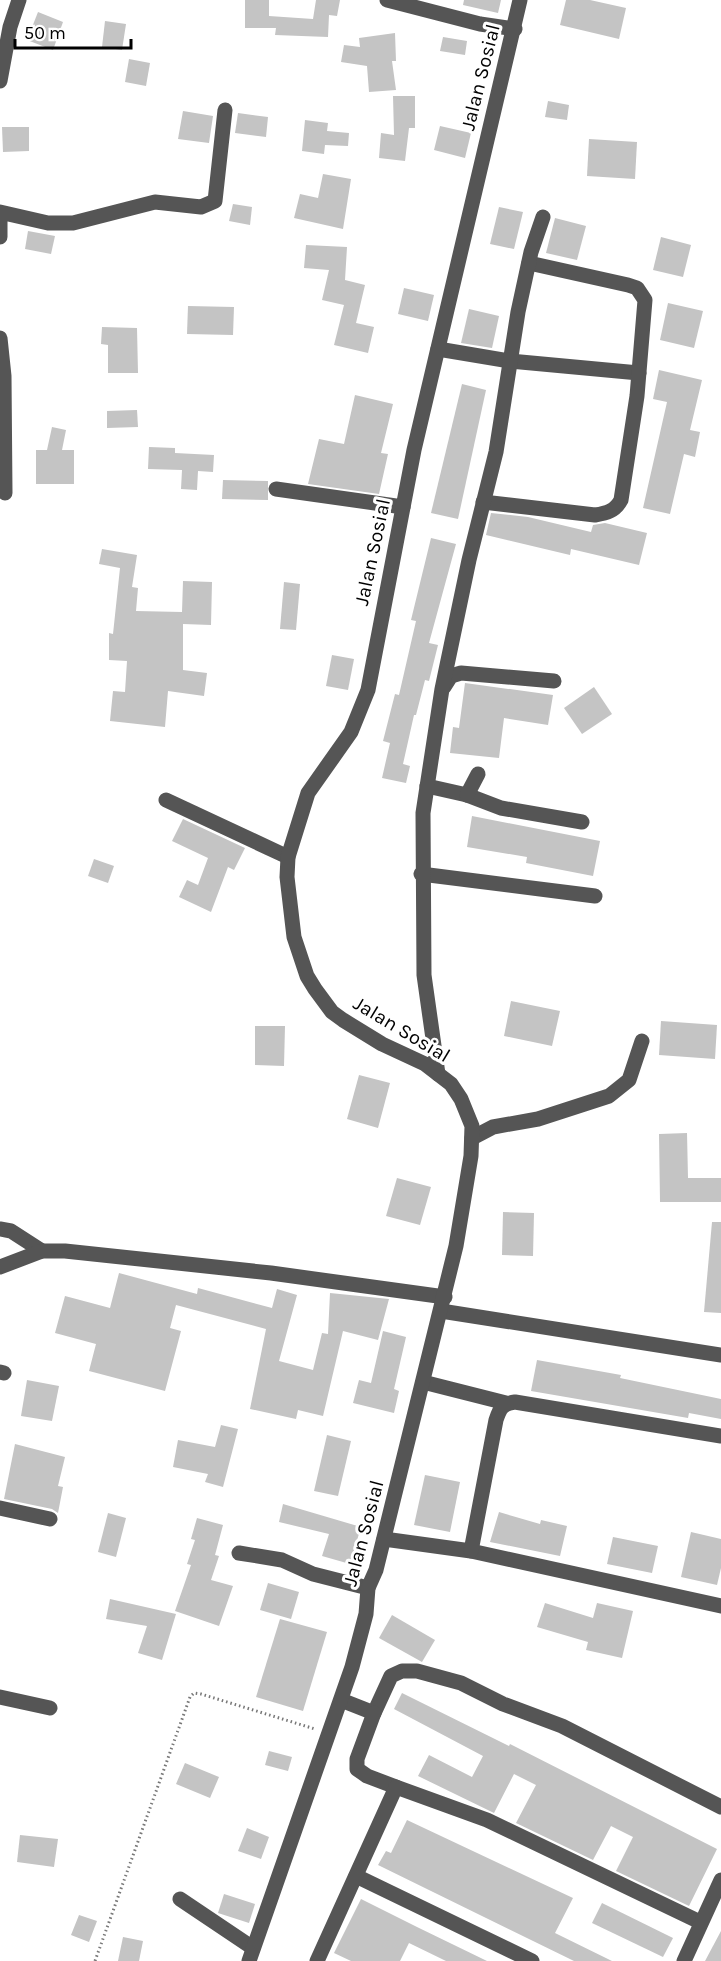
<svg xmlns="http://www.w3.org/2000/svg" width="721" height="1961" font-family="Karla,sans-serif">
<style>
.building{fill:#c4c4c4}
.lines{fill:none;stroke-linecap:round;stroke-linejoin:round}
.path{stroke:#777;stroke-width:3;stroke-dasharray:1.5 3;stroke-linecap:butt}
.minor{stroke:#555;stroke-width:15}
.labels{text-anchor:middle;stroke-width:6;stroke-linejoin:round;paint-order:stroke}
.street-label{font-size:20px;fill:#000;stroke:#fff}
</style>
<rect width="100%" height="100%" fill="#fff"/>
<g class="building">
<polygon points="245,0 269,0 269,16 313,19 316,0 340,0 337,16 329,15 328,37 275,35 276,28 245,28"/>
<polygon points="464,0 501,0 498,13 463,5"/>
<polygon points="566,0 590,0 626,8 619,39 560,25"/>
<polygon points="38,12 63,22 53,50 27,40"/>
<polygon points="105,21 126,24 122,50 102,47"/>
<polygon points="395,33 396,61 392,61 396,90 369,92 367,66 341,62 344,45 360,47 359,38"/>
<polygon points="443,37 467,41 465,55 440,51"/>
<polygon points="129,59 150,63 146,86 125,82"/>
<polygon points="393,96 415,96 415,128 409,128 405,161 379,158 381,133 394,135"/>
<polygon points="548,101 569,105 567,120 545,117"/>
<polygon points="183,111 213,116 209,143 178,139"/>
<polygon points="238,113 268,117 266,137 235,133"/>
<polygon points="305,120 328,123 327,131 349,133 348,146 325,145 324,154 302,151"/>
<polygon points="440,126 471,133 465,158 434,150"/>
<polygon points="2,127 29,127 29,151 3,152"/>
<polygon points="589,139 637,142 635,179 587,176"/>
<polygon points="323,174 351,179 343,229 294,218 300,194 318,198"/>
<polygon points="233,204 252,207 250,225 229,221"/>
<polygon points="499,207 523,212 514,249 490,244"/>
<polygon points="555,218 586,226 577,260 546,253"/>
<polygon points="28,231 55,236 51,254 25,249"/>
<polygon points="661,237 691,245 683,277 653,270"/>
<polygon points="306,245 347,247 345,280 365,285 356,323 374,327 368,353 334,345 344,305 322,300 329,270 304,268"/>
<polygon points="404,288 434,295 428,321 398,314"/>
<polygon points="668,303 703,311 694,348 660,340"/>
<polygon points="188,306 234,307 233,335 187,334"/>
<polygon points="469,309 499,316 492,348 461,343"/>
<polygon points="102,327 137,328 138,373 108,373 108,345 101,344"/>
<polygon points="659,370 702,380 690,430 700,432 695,457 684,454 670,514 643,508 667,402 653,399"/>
<polygon points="462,384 486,390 458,519 431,513"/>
<polygon points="355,395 393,404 381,453 388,454 379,494 308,484 319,439 344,444"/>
<polygon points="137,410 138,427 107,428 107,411"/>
<polygon points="52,427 66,430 62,450 74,450 74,484 36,484 36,450 47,450"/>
<polygon points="149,447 175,448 175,453 214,455 213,472 198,471 197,490 181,489 182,470 148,469"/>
<polygon points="223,480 268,481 268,500 222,499"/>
<polygon points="491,513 528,517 591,532 593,525 605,523 647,533 639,565 571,549 570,555 486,535"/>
<polygon points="431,538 456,544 429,643 438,645 429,681 425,680 416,715 414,715 403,764 410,766 406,783 382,778 390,743 383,741 395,694 399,695 416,621 411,620"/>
<polygon points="102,549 137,555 132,587 138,588 136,611 182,612 183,581 212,582 211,625 183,624 183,670 207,673 204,696 168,691 165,727 110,721 113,691 125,692 127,661 109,660 109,633 113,634 120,568 99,564"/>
<polygon points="284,582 300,584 296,630 280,629"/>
<polygon points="332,655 354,659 348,690 326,686"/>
<polygon points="465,683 553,695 548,725 504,718 499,758 450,753 453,727 459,728"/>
<polygon points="594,687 612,714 582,734 564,708"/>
<polygon points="472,816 600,841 593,876 526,863 527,857 467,847"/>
<polygon points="183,819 245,848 234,870 228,867 211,912 179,897 187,880 198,885 208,858 172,841"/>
<polygon points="94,859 114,866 108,883 88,876"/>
<polygon points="511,1001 560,1011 552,1046 504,1036"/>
<polygon points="661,1021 717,1025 715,1059 659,1055"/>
<polygon points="255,1026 285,1026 284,1066 255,1065"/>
<polygon points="359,1075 390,1083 378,1128 347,1119"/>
<polygon points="687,1133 688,1178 721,1178 721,1202 660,1202 659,1134"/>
<polygon points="397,1178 431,1187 420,1225 386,1216"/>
<polygon points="503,1212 534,1213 533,1256 502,1255"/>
<polygon points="712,1222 721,1222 721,1313 704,1312"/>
<polygon points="119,1273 197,1294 198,1288 272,1308 277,1289 297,1295 279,1361 313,1370 322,1333 328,1334 330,1293 389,1299 378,1340 343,1331 323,1416 298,1410 296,1419 250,1409 266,1329 176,1305 170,1328 181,1331 165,1391 89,1371 96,1344 55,1333 65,1296 110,1308"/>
<polygon points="383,1331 406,1337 394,1389 399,1391 394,1413 353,1403 359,1380 371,1383"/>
<polygon points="537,1360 621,1375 620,1378 721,1399 721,1419 689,1413 688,1418 531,1391"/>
<polygon points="27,1380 59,1386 52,1421 21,1416"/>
<polygon points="221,1425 238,1429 223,1487 205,1482 208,1474 173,1467 178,1440 215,1447"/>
<polygon points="327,1435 351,1441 338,1496 314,1491"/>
<polygon points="15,1444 65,1457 58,1486 63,1487 58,1513 52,1509 4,1499"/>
<polygon points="425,1475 460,1482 450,1532 414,1525"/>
<polygon points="283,1504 361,1527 350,1564 322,1556 329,1534 279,1522"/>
<polygon points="499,1512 540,1524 541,1520 567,1526 560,1556 490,1542"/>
<polygon points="108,1513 126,1518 116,1557 98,1552"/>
<polygon points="197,1518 223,1525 215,1555 219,1556 211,1580 233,1586 219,1626 175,1611 191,1565 187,1564 195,1540 191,1539"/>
<polygon points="691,1532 721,1539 721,1568 717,1585 681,1577"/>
<polygon points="613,1537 658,1546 652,1573 607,1564"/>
<polygon points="268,1583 299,1592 291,1619 260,1610"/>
<polygon points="110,1599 176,1614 162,1660 138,1653 147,1626 106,1619"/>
<polygon points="545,1603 593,1618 597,1603 633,1611 622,1658 586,1650 588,1642 537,1627"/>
<polygon points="392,1615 435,1640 422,1662 379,1638"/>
<polygon points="280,1619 327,1632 303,1711 256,1697"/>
<polygon points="402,1693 509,1746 510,1744 717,1849 689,1906 616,1871 633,1837 611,1826 593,1860 516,1823 536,1785 514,1774 494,1813 418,1776 429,1755 472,1777 483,1756 394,1709"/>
<polygon points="269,1751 292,1757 288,1771 265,1765"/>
<polygon points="185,1763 219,1777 210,1798 176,1784"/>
<polygon points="407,1820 573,1898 555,1933 612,1961 574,1961 378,1865 386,1851 391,1853"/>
<polygon points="247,1828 269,1837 261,1859 238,1851"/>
<polygon points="20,1835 58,1839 54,1867 17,1862"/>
<polygon points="224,1894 255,1904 249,1923 218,1913"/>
<polygon points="361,1899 417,1927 487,1961 446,1961 409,1943 400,1961 351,1961 334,1953"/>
<polygon points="602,1903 673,1938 663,1957 592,1923"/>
<polygon points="79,1915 97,1921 89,1942 71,1935"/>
<polygon points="721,1931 721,1961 705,1961"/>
<polygon points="123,1937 143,1941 139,1961 118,1961"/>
</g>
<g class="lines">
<polyline class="path" points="95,1961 190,1697 194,1693 201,1694 315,1729"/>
<g class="minor">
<polyline points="387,0 480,24 515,29"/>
<polyline points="0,81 10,27 19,0"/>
<polyline points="0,237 0,212 48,223 73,223 155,202 201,207 215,201 225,110"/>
<polyline points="0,338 4,376 5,493"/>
<polyline points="438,349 510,361 639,373"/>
<polyline points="276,489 403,507"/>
<path d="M 483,502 L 595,515 C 607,513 615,511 621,500 L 637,396 L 645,300 L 637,288 L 628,285 L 529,263"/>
<polyline points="444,687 451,676 461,673 554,681"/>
<polyline points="427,786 467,795 501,808 582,822"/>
<polyline points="467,795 478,774"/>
<polyline points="166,800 288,857"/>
<polyline points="421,874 595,896"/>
<polyline points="438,1074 424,975 423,813 442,689 469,560 496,452 518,312 531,252 543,217"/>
<polyline points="472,1138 493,1127 538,1119 609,1096 629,1080 642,1041"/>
<polyline points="0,1229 11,1231 42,1251"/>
<polyline points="0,1267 42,1251 65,1251 271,1273 445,1297"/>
<polyline points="441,1311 721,1355"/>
<polyline points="0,1372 4,1373"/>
<polyline points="423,1382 506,1403"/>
<polyline points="0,1508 50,1519"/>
<polyline points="384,1539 471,1551 721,1606"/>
<path d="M 471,1551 L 496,1420 C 500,1408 502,1404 515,1402 L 721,1436"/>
<polyline points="239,1553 282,1560 313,1574 368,1588"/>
<polyline points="0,1697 50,1708"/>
<polyline points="341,1700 374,1713 391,1676 402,1671 417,1671 461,1683 503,1704 562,1726 721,1807"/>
<polyline points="374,1713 357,1759 357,1769 367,1776 396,1787"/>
<polyline points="356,1876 532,1961"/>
<polyline points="180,1899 253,1948"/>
<polyline points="249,1961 352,1667 366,1614 368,1588 376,1570 456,1246 471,1156 472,1126 461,1099 451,1084 425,1064 382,1044 343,1020 332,1012 315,989 307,976 294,937 287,877 288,857 308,793 351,732 368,690 414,450 520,0"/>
<polyline points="317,1961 396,1787 487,1820 700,1922"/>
<polyline points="684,1961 721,1880"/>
</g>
</g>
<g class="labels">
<g class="street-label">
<text transform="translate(480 77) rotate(-76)" y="7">Jalan Sosial</text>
<text transform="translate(372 552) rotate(-78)" y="7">Jalan Sosial</text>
<text transform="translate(402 1029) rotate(31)" y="7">Jalan Sosial</text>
<text transform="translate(363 1533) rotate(-75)" y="7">Jalan Sosial</text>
</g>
</g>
<path d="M15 39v9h116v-9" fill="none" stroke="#000000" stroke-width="3"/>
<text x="24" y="39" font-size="18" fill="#000000" stroke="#ffffff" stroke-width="4.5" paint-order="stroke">50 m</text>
</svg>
